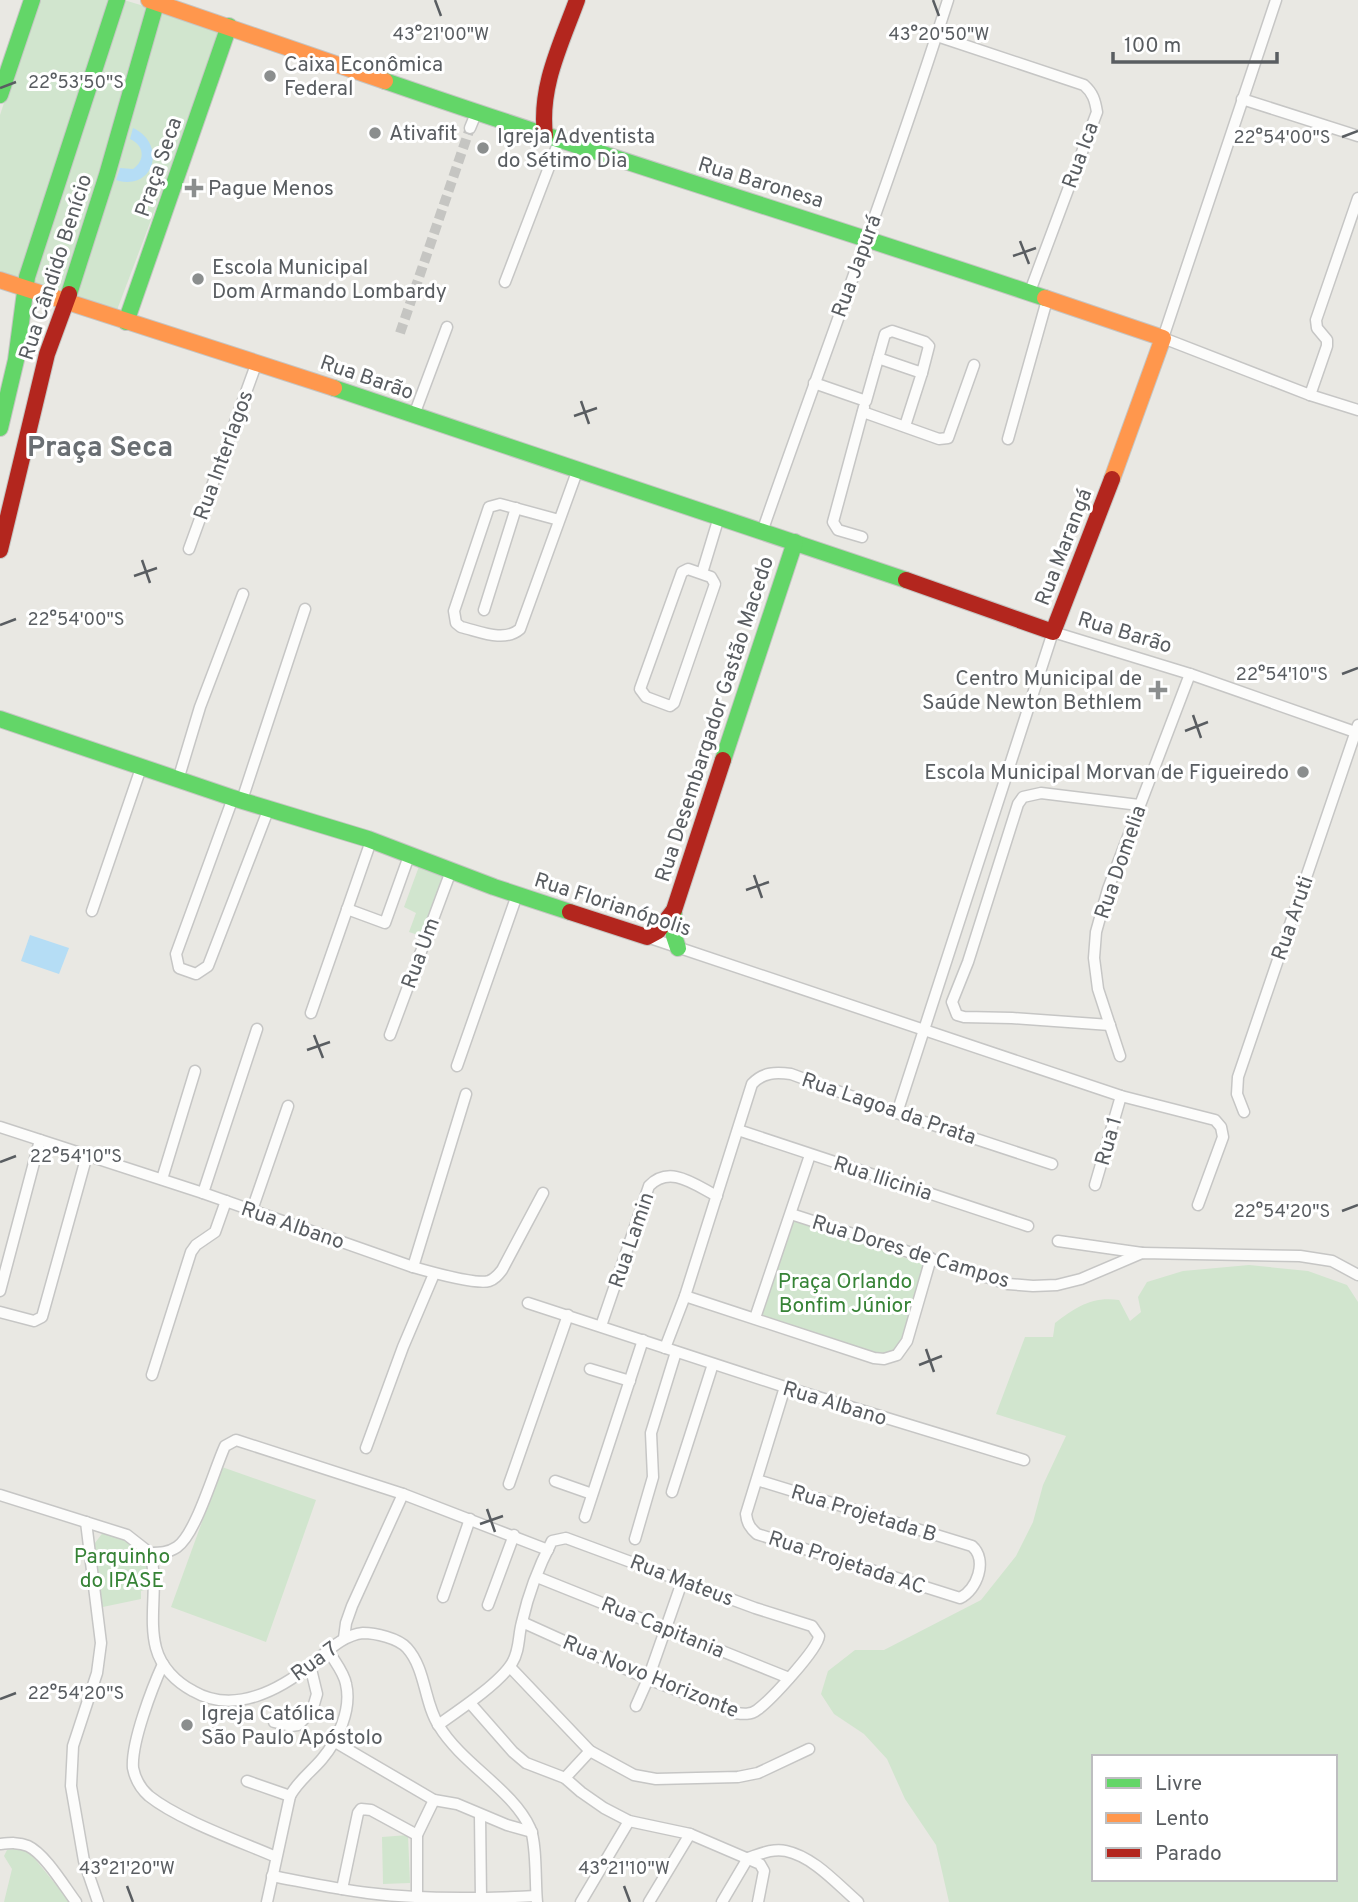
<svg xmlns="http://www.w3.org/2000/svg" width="1358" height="1902" font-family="Overpass,sans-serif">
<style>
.green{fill:#d1e5ce;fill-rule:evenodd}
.water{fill:#b5ddf5}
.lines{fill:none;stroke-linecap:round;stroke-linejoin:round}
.street-tunnel{stroke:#c5c5c2;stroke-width:10;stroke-dasharray:10 5;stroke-linecap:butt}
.street-casing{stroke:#c6c6c5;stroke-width:13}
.fast-casing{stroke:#c5c5c3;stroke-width:18}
.slow-casing{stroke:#c5c5c3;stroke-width:18}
.jam-casing{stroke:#c5c5c3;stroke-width:18}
.street{stroke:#fcfcfb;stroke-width:10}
.fast{stroke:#63d668;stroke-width:16}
.slow{stroke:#ff974d;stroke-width:16}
.jam{stroke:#b3261e;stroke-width:16}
.ticks{fill:none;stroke:#595d61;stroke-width:2.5}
.poi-dot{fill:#8b8e8e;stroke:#fff;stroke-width:2.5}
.labels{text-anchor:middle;stroke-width:6;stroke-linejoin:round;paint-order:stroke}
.poi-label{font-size:21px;fill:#595d61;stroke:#fff;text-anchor:start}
.street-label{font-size:21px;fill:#595d61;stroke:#fff}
.park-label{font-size:21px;fill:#368336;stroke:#fff}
.district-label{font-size:28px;font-weight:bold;fill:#6a6f73;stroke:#fff}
.ticks-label{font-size:18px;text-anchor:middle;fill:#595d61;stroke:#fff;stroke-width:6;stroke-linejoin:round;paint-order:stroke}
</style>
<rect width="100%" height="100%" fill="#e9e8e3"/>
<g class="green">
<polygon points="38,0 124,0 223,30 117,310 0,277 0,115"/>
<polygon points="421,861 446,870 424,937 409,932 416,913 404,907"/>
<polygon points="789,1219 926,1265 902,1345 890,1363 755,1318"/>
<path d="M 1249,1265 L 1308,1271 L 1347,1285 L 1358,1302 L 1358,1902 L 949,1902 L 936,1845 L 905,1799 L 887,1759 L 864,1734 L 834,1714 L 821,1694 L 828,1671 L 855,1650 L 884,1650 L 981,1600 L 1016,1556 L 1033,1522 L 1043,1485 L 1066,1436 L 996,1414 L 1025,1337 L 1053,1337 L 1055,1323 C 1076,1307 1092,1296 1119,1300 L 1130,1321 L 1141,1312 L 1138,1297 L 1147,1282 L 1183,1271 ZM 1094,1757 L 1335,1757 L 1335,1879 L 1094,1879 Z"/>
<polygon points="222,1467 316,1500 266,1642 171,1607"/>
<polygon points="104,1531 131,1537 150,1553 155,1587 141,1591 141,1599 98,1608 93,1551 95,1543"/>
<polygon points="408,1835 410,1883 383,1884 382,1837"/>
<polygon points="20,1848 26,1848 70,1902 4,1902 12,1869 4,1856 7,1850"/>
</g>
<g class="water">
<path d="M 133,128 C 166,143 156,189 119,181 L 116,180 L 120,168 L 133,169 C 146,160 144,145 130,139 Z"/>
<polygon points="30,935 69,948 59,974 21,961"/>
</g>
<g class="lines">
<polyline class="street-tunnel" points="400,333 470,128"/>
<g class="street-casing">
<g id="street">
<polyline points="1276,0 1163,338 1310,395 1358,410"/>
<path d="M 937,36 L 1084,85 C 1093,93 1095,100 1097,112 L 1029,294"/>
<polyline points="1242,99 1358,136"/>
<polyline points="470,128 477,111"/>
<polyline points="505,282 559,141"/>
<polyline points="814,383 866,401 885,334 892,331 925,342 929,346 922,373 878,358"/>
<polyline points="1310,395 1327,346 1327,340 1317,328 1316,320 1358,198"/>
<polyline points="863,412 939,439 948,438 974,365"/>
<polyline points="414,415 447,327"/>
<polyline points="905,426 922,373"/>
<polyline points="1008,439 1047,300"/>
<path d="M 559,520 L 500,504 L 489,507 L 454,611 L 456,623 L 461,627 C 479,631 504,643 520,629 L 578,469"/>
<path d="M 762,532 C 824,354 891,179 948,0"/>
<polyline points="862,537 838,530 833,522 864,407"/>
<polyline points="189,549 257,362"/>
<polygon points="688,569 711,577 715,584 674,703 670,706 646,697 640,689 682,572"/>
<polyline points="702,573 719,517"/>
<polyline points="484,610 516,508"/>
<polyline points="178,780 200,707 243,594"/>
<polyline points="233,798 176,954 179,968 196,974 208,966 269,808"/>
<polyline points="242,800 305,609"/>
<polyline points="347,909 385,923 409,856"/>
<polyline points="92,911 141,768"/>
<polyline points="647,937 1121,1096 1215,1120 1221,1127 1223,1137 1198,1205"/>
<polyline points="311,1013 371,841"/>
<polyline points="1110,1025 1012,1018 964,1017 957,1015 952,1002 968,962 1018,804 1023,797 1041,793 1139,805"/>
<polyline points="390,1035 451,871"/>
<polyline points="1120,1056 1098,989 1094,958 1096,932 1108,889 1190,674"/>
<polyline points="457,1066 517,895"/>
<polyline points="1244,1112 1237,1094 1238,1077 1358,725"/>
<polyline points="897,1113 1053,632 1190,674 1358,733"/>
<path d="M 0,1127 L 203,1193 L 413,1267 C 427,1271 476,1285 489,1281 C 495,1279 498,1275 502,1270 L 543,1193"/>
<polyline points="738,1130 1028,1226"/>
<polyline points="162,1179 195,1071"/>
<polyline points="1095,1185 1121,1096"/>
<polyline points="203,1193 257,1029"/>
<polyline points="252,1210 288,1106"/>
<polyline points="791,1214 1008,1284 1033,1286 1057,1285 1081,1279 1142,1253 1300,1256 1332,1261 1358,1275"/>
<polyline points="1058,1241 1142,1253"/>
<polyline points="413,1267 466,1094"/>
<polyline points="0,1291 40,1140"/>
<polyline points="685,1296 874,1358 884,1359 897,1355 907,1341 931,1258"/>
<polyline points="528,1303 785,1387 1024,1460"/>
<polyline points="0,1312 34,1321 42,1317 87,1155"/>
<polyline points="755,1318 810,1155"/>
<path d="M 601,1326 L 649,1186 C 670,1164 695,1185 717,1196"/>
<path d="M 665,1348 L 685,1296 L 752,1084 C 763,1072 776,1072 791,1074 L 897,1113 L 1052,1164"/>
<polyline points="590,1369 630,1381"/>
<polyline points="152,1375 191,1252 196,1245 215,1232 226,1201"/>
<polyline points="366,1448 403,1347 434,1274"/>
<path d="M 757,1480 L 972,1546 C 988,1560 977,1590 960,1598 L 757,1534 C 750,1528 747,1523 746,1514 L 785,1387"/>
<polyline points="555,1481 592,1494"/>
<polyline points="509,1484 568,1315"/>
<polyline points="672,1492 713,1364"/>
<path d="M 0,1495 L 127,1535 L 150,1553 C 159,1584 148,1617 156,1648 C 161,1667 176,1682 193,1691 C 234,1715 280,1690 313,1663 C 328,1651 343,1635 363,1633 C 375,1633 398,1638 407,1648 C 426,1669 424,1703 439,1726 C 462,1764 513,1790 530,1828 C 537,1843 535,1884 537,1902"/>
<polyline points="585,1517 643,1340"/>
<polyline points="86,1522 101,1643 97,1673 73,1746 71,1786 84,1861 98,1902"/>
<polyline points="635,1539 653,1477 651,1433 676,1352"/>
<path d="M 150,1553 C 160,1553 168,1553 177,1547 C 196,1534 214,1470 225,1446 L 236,1440 L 403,1494 L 548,1550"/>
<polyline points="537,1577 789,1678"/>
<polyline points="443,1597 470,1519"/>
<polyline points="488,1605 514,1535"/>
<polyline points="344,1638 346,1623 352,1606 403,1494"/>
<path d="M 163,1664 C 152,1688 131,1743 133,1768 C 135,1778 141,1789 149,1796 C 179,1820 239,1841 276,1857"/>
<polyline points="510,1667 590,1751 634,1775 656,1779 738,1777 758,1773 809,1749"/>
<polyline points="470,1703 513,1752 526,1763 565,1778 581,1792 604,1808 629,1821 690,1834 760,1864 764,1871 758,1902"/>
<polyline points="636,1706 648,1679 682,1582"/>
<polyline points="274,1722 291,1726 298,1725 312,1711 317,1694 310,1665"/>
<path d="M 438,1725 C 458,1711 500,1683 512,1663 C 520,1650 518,1636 522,1622 C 528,1595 539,1566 552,1541 L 566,1538 L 755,1608 L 812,1626 L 819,1636 C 818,1649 770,1701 757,1710 C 751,1715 743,1714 735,1713 L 648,1679 L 522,1622"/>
<polyline points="335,1742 434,1800 457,1804 507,1825 532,1832"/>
<polyline points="565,1778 590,1751"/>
<polyline points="247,1781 290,1796"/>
<polyline points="480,1815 481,1899"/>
<path d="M 0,1844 C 10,1843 19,1842 28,1846 C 45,1854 64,1886 76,1902"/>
<path d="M 748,1858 C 760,1854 773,1848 786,1851 C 814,1857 837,1884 858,1902"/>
<path d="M 272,1876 C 304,1882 336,1889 368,1893 C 424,1900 480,1899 536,1896"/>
<polyline points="342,1889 358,1813 361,1809 371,1810 417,1835"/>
<polyline points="417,1897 417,1835 434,1800"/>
<path d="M 267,1902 L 290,1796 C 298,1781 311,1772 322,1759 C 338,1740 352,1709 346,1684 C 344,1672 334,1661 328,1650"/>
<polyline points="581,1902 629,1821"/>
<polyline points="649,1902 690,1834"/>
<polyline points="722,1902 748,1858"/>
</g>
</g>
<g class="fast-casing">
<g id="fast">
<path d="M 385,81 C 604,157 826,224 1045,298"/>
<polyline points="0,95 32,0"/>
<polyline points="69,294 107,175 157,0"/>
<polyline points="126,322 229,26"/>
<polyline points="334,388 906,580"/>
<polyline points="0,428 16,360 27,277 117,0"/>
<polyline points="0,719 233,798 368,839 494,887 570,912"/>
<polyline points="723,760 795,542"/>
<polyline points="674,910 674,936 678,948"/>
</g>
</g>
<g class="slow-casing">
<g id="slow">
<polyline points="149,0 385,81"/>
<polyline points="0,280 334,388"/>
<polyline points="1045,298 1163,338 1112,479"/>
</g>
</g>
<g class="jam-casing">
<g id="jam">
<path d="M 545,135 C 539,87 561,44 577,0"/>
<polyline points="0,550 47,354 69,294"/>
<polyline points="906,580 1053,632 1112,479"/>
<polyline points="570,912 647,937 658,931 674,910 723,760"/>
</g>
</g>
<use href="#street" class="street"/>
<use href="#fast" class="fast"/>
<use href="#slow" class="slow"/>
<use href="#jam" class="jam"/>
</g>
<path class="ticks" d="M 435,0 L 441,16M 933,0 L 939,16M 0,88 L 16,82M 1342,137 L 1358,131M 1020,241 L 1029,264M 1013,256 L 1036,248M 581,401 L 589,424M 574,416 L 597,408M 142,560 L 150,583M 134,576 L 157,568M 0,625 L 16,619M 1342,674 L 1358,668M 1193,715 L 1201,738M 1185,731 L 1208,722M 754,875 L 762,898M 746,890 L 769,882M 314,1035 L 323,1058M 307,1050 L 330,1042M 0,1162 L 16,1156M 1342,1211 L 1358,1205M 926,1349 L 934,1372M 919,1365 L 942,1356M 487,1509 L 495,1532M 480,1524 L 503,1516M 0,1699 L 16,1693M 127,1886 L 133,1902M 624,1886 L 630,1902"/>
<g class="poi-dot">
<circle cx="270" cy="76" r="7"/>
<circle cx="375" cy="133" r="7"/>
<circle cx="483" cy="148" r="7"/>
<path d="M190.5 177.5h7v7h7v7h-7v7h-7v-7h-7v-7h7z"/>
<circle cx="198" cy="279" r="7"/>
<path d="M1154.5 679.5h7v7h7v7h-7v7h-7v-7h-7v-7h7z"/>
<circle cx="1303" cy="772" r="7"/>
<circle cx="187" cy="1725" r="7"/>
</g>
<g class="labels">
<g class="poi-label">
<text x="284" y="71">Caixa Econômica<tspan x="284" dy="24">Federal</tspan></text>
<text x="389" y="140">Ativafit</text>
<text x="497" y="143">Igreja Adventista<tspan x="497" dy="24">do Sétimo Dia</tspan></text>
<text x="208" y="195">Pague Menos</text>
<text x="212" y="274">Escola Municipal<tspan x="212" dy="24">Dom Armando Lombardy</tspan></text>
<text x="1142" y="685" text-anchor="end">Centro Municipal de<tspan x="1142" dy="24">Saúde Newton Bethlem</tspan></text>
<text x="1289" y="779" text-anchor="end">Escola Municipal Morvan de Figueiredo</text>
<text x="201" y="1720">Igreja Católica<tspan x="201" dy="24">São Paulo Apóstolo</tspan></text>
</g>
<g class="street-label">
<text transform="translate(1080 155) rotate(-70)" y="7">Rua Ica</text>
<text transform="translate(158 167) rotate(-71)" y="7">Praça Seca</text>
<text transform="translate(761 182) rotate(17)" y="7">Rua Baronesa</text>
<text transform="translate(856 266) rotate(-70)" y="7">Rua Japurá</text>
<text transform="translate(55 267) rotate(-72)" y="7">Rua Cândido Benício</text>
<text transform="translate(367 377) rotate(19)" y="7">Rua Barão</text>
<text transform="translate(223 455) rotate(-70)" y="7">Rua Interlagos</text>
<text transform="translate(1063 547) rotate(-69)" y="7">Rua Marangá</text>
<text transform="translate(1125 632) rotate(17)" y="7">Rua Barão</text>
<text transform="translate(714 719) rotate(-72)" y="7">Rua Desembargador Gastão Macedo</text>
<text transform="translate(1120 862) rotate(-71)" y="7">Rua Domelia</text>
<text transform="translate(613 904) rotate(18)" y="7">Rua Florianópolis</text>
<text transform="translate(1292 918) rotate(-71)" y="7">Rua Aruti</text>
<text transform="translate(420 953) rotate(-70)" y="7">Rua Um</text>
<text transform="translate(889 1108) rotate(19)" y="7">Rua Lagoa da Prata</text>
<text transform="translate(1108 1141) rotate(-74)" y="7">Rua 1</text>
<text transform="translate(883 1178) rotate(18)" y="7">Rua Ilicinia</text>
<text transform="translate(293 1225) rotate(19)" y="7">Rua Albano</text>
<text transform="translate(631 1240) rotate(-71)" y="7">Rua Lamin</text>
<text transform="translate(911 1251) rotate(17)" y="7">Rua Dores de Campos</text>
<text transform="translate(835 1403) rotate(17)" y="7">Rua Albano</text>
<text transform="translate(864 1513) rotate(17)" y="7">Rua Projetada B</text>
<text transform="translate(847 1562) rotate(18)" y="7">Rua Projetada AC</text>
<text transform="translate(682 1580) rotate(21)" y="7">Rua Mateus</text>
<text transform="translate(663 1627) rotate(22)" y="7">Rua Capitania</text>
<text transform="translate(314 1661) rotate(-36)" y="7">Rua 7</text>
<text transform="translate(651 1676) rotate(22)" y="7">Rua Novo Horizonte</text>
</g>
<g class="park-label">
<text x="845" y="1288">Praça Orlando<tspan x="845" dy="24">Bonfim Júnior</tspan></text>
<text x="122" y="1563">Parquinho<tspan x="122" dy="24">do IPASE</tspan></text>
</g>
<g class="district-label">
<text x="100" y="456">Praça Seca</text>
</g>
</g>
<g class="ticks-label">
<text x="441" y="40">43°21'00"W</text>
<text x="939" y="40">43°20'50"W</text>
<text x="76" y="88">22°53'50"S</text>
<text x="1282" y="143">22°54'00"S</text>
<text x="76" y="625">22°54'00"S</text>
<text x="1282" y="680">22°54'10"S</text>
<text x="76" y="1162">22°54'10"S</text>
<text x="1282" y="1217">22°54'20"S</text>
<text x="76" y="1699">22°54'20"S</text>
<text x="127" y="1874">43°21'20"W</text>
<text x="624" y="1874">43°21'10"W</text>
</g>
<rect x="1092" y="1755" width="245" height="126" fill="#ffffff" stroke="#bdbec0" stroke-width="2"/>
<rect x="1106" y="1778" width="35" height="10" fill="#63d668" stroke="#bdbec0" stroke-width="2"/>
<text x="1155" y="1790" font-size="21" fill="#595d61">Livre</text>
<rect x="1106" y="1813" width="35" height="10" fill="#ff974d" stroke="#bdbec0" stroke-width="2"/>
<text x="1155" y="1825" font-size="21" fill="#595d61">Lento</text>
<rect x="1106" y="1848" width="35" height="10" fill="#b3261e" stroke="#bdbec0" stroke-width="2"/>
<text x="1155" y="1860" font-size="21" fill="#595d61">Parado</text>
<path d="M1113 52v10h164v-10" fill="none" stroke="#595d61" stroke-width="3.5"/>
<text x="1124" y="52" font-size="21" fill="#595d61" stroke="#ffffff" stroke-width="5" paint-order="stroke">100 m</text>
</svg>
